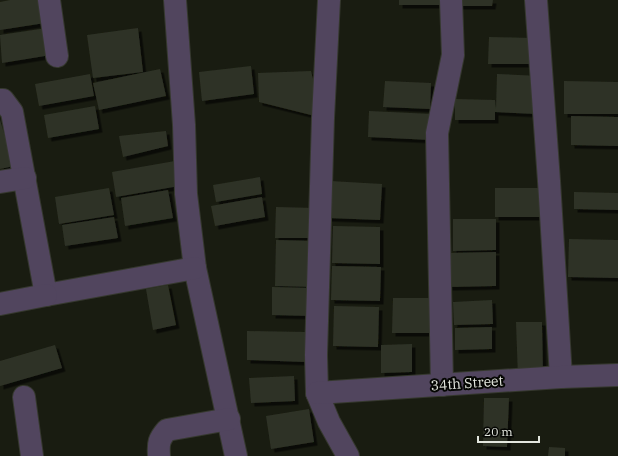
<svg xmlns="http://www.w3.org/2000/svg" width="618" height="456" font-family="'IBM Plex Serif',serif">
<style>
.building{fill:#2e3226;filter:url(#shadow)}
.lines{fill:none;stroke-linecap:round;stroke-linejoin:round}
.minor-casing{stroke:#35382e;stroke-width:24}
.minor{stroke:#51455e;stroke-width:22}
.labels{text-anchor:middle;stroke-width:4;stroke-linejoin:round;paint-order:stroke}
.street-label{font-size:14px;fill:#e3e6de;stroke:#050603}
</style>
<defs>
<filter id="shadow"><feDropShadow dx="3.5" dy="3.5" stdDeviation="0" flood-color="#0009"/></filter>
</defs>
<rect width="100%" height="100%" fill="#191c11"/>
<g class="building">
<polygon points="10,0 41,0 45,23 0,30 0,2"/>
<rect x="399" y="0" width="44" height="5"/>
<polygon points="459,0 493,0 492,6 459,6"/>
<polygon points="47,28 51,55 2,63 0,35"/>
<polygon points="138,28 143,72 93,78 87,35"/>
<polygon points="489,37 533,38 533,64 488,64"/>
<polygon points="251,66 254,94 202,101 199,72"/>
<polygon points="160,69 166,96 99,110 93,83"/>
<polygon points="311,71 323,118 259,102 258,73"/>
<polygon points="90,74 94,96 39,106 35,84"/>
<polygon points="497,74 539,76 537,114 495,112 495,120 455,120 455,99 495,100 496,109"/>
<polygon points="385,81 431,83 430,109 383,107"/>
<polygon points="564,81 618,82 618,114 564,114"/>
<polygon points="95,106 99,129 48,138 44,115"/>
<polygon points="369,111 432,114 431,140 368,137"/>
<polygon points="571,116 618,117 618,146 571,145"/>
<polygon points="0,120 14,166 0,169"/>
<polygon points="166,131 168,146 123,157 119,136"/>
<polygon points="175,161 179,186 116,197 112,172"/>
<polygon points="260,177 262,194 216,202 213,185"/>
<polygon points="330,181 382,184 380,220 328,218"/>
<polygon points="109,188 114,215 59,224 55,197"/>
<rect x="495" y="188" width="50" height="29"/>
<polygon points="168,190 173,218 125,226 121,198"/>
<polygon points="574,192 618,193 618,210 574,209"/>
<polygon points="262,197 265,217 215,226 211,206"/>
<polygon points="276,207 315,208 314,238 275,238"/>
<polygon points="114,217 118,238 65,246 62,225"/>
<polygon points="453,219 496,219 496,250 453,251"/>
<polygon points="333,226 380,227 380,264 332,263"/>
<polygon points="569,239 618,240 618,278 568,277"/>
<polygon points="276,240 317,241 316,287 275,286"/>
<polygon points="496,252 496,286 449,287 448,253"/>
<polygon points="332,266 381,267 380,301 331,300"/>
<polygon points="168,285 176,325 153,330 146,289"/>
<polygon points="272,287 313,288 312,316 272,315"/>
<polygon points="393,298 433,298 433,333 392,333"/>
<polygon points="492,300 493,324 454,325 453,302"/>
<polygon points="334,306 379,307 378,347 333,346"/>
<polygon points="516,322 542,322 543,376 518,377"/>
<polygon points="492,327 492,349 455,350 455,328"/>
<polygon points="247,331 307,332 306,362 247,360"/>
<polygon points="412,344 412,372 381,373 381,345"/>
<polygon points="55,345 62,368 0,386 0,361"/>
<polygon points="294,376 295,401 251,403 249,378"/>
<polygon points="484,398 509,398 507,447 483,446"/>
<polygon points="309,409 314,442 271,449 266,416"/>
<polygon points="549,447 565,448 565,456 548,456"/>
</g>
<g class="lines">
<g class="minor-casing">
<g id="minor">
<polyline points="49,0 57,56"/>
<polyline points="175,0 184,125 186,194 195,268 236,456"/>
<polyline points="329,0 323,118 316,355 317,393 329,422 348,456"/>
<polyline points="536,0 549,181 561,377"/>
<polyline points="0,100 3,100 12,112 46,295 195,268"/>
<polyline points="0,182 25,178"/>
<polyline points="0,304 46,295"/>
<polyline points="442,385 437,133 453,55 451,0"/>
<polyline points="317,393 561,377 618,375"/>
<polyline points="24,397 32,456"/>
<path d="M 159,456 C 158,443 159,439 167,430 L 229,419"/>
</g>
</g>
<use href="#minor" class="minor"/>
</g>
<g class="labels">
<g class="street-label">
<text transform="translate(467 383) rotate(-4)" y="5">34th Street</text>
</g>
</g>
<path d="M478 436v6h61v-6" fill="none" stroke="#e3e6de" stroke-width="2"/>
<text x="484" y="436" font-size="12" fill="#e3e6de" stroke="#050603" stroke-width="3" paint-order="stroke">20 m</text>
</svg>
